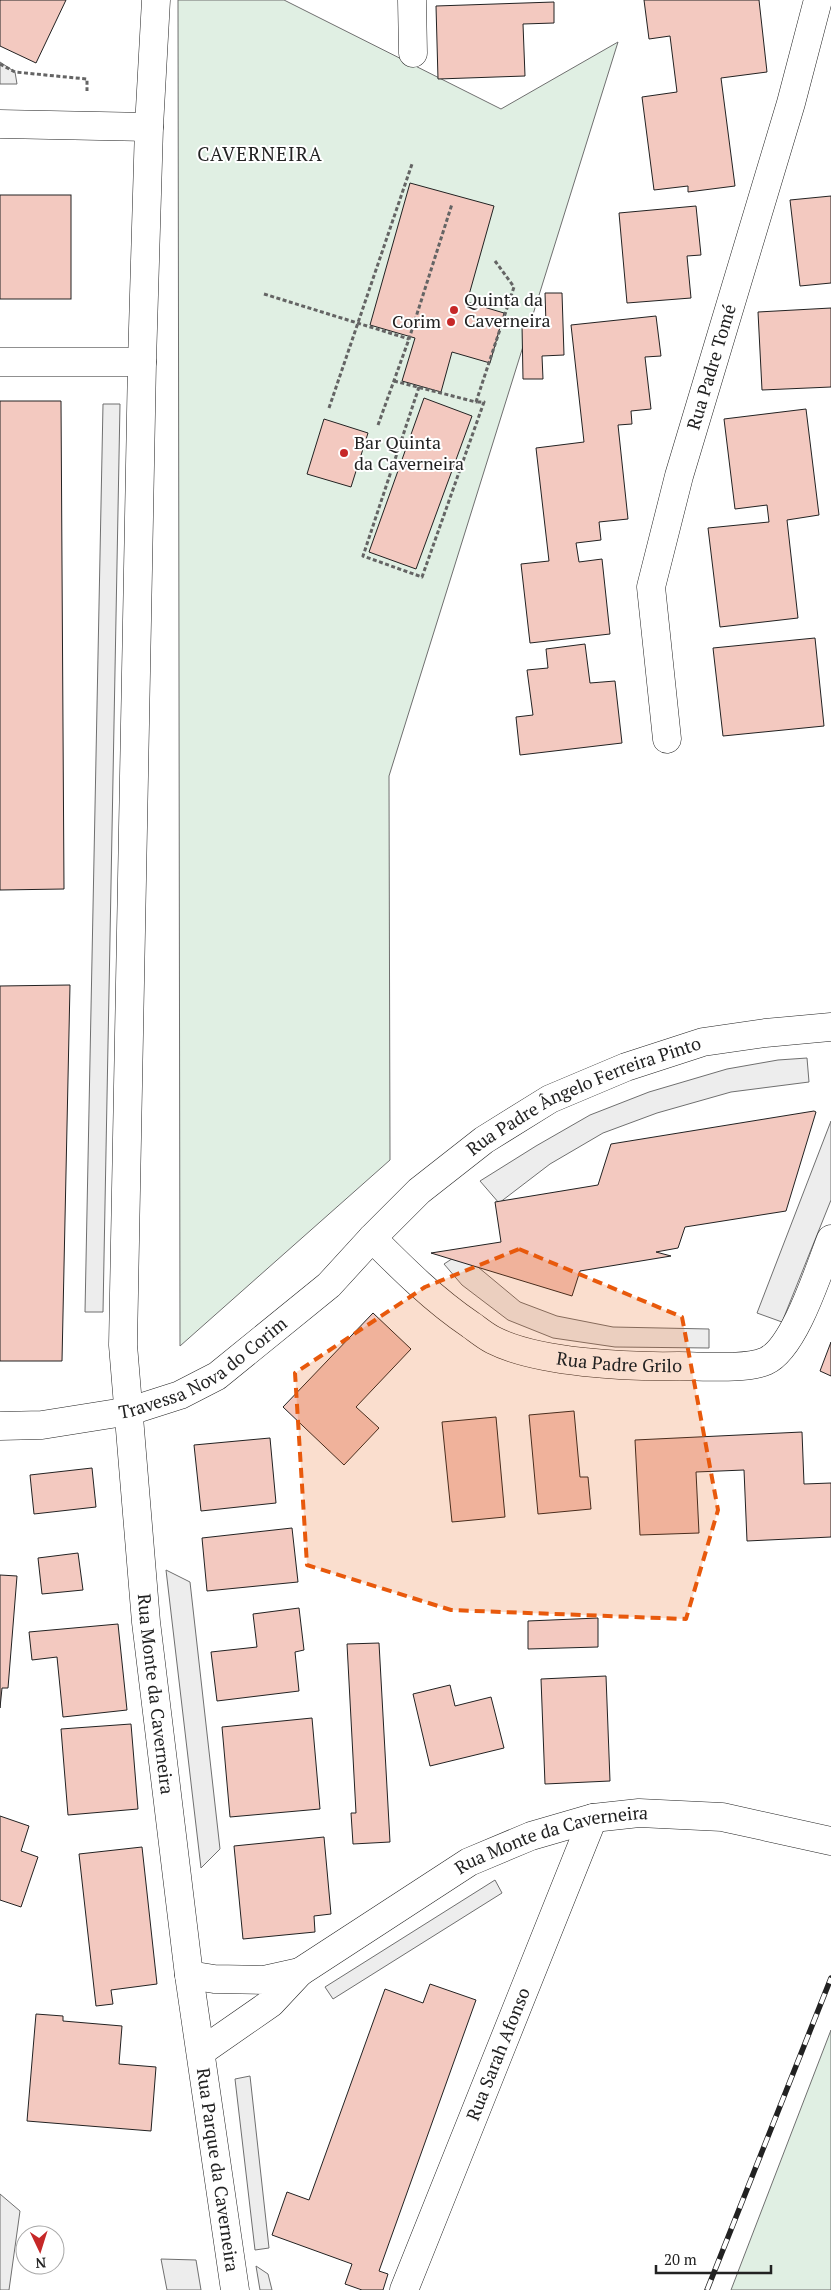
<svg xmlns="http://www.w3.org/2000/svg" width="831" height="2290" font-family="'PT Serif',serif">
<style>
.green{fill:#e0efe3;stroke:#6f6f6f}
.parking{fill:#ededed;stroke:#6f6f6f}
.building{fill:#f3c9c0;stroke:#222}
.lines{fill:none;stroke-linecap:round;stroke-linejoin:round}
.minor-casing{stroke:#222;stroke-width:29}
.path{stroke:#646464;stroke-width:3;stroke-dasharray:4 2.5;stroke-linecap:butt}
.minor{stroke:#fff;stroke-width:28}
.rail-casing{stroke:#222;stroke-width:5.5}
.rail{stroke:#fff;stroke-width:4;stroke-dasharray:11;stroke-linecap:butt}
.marked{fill:#e8590c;fill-opacity:0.2;stroke:#e8590c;stroke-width:4;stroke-dasharray:10 6;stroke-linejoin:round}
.poi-dot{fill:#c62828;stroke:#fff;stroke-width:2}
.labels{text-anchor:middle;stroke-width:4;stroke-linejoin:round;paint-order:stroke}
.poi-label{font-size:18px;fill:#222;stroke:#fff;text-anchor:start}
.street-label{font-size:18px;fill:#222;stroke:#fff}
.neighbourhood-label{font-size:19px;letter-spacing:1px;fill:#222;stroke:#fff}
</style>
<rect width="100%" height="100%" fill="#fff"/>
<g class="green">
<polygon points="178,0 284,0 501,109 618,42 389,776 390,1160 180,1346"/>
<polygon points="831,2030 831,2290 731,2290"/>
</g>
<g class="parking">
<polygon points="0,62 15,72 17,84 0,84"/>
<polygon points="103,404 120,404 103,1312 85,1312"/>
<polygon points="807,1058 809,1082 731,1092 657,1113 603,1133 550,1164 499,1203 480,1181 536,1146 590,1115 649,1092 727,1069 778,1060"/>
<polygon points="831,1121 831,1200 782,1322 757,1313"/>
<polygon points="464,1251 478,1267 520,1302 557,1316 613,1327 709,1329 709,1348 615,1347 553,1338 508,1320 462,1285 444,1264"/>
<polygon points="166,1570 190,1582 220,1849 201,1868"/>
<polygon points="495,1880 502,1893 333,1999 325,1987"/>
<polygon points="250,2076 269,2248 255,2250 235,2079"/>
<polygon points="0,2194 20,2211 9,2290 0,2290"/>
<polygon points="161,2259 196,2260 201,2290 167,2290"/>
<polygon points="256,2266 268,2274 272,2290 260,2290"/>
</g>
<g class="building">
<polygon points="0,0 66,0 36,63 0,46"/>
<polygon points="644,0 759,0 767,72 721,78 735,186 688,192 688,186 654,190 642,97 677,92 670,36 649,39"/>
<polygon points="554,2 554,23 523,24 525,76 438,79 436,6"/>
<polygon points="410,183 494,206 467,302 504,313 490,363 452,352 441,392 402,381 415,338 370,325"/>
<rect x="0" y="195" width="71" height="104"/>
<polygon points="831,196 831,283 800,286 790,200"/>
<polygon points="696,206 701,255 687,256 691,298 627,303 619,213"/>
<polygon points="545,293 562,293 564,355 542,356 543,379 523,379 522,325 546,324"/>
<polygon points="831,308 831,387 762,390 758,312"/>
<polygon points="656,316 661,356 645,357 651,409 631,411 632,424 618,425 628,519 599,522 601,540 576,543 579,562 602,559 610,634 530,643 521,564 549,561 536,448 584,442 571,325"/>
<polygon points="424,398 472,416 416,569 369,552"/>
<polygon points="0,401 61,401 64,889 0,890"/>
<polygon points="806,409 819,515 787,520 798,618 720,627 708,528 769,522 767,505 735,509 724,419"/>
<polygon points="324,419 368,433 351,487 307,474"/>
<polygon points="815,638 824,726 723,736 713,648"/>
<polygon points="585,644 590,683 615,681 622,743 520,755 516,717 533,715 527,670 548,668 546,649"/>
<polygon points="70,985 62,1361 0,1361 0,986"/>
<polygon points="814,1111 816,1112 786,1211 685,1227 678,1248 656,1252 671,1256 580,1271 572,1296 431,1253 501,1242 495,1202 598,1185 611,1144"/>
<polygon points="373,1313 411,1349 356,1407 379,1428 344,1465 283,1407"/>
<polygon points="831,1342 831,1376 820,1371"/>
<polygon points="574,1411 580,1477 588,1477 591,1509 538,1514 529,1415"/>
<polygon points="496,1417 505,1517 452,1522 442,1422"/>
<polygon points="802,1432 804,1484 831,1483 831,1537 747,1541 744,1470 696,1472 699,1533 640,1535 635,1440"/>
<polygon points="270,1438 276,1503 201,1511 194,1445"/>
<polygon points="92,1468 96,1507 34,1514 30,1475"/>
<polygon points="292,1528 298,1582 207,1591 202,1538"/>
<polygon points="78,1553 83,1590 42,1594 38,1558"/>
<polygon points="0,1575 17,1576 8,1688 2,1688 0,1708"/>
<polygon points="299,1608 304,1650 295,1652 299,1691 217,1701 211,1652 257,1647 253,1614"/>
<polygon points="598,1618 598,1647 528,1649 528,1621"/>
<polygon points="118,1624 127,1710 63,1717 57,1657 32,1660 29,1632"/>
<polygon points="379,1643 390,1842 353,1844 351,1813 356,1813 347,1644"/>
<polygon points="606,1676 610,1781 545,1784 541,1679"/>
<polygon points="450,1685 455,1706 491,1697 504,1748 430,1766 413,1694"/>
<polygon points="312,1718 320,1809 230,1817 222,1727"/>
<polygon points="131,1724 138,1809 68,1815 61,1729"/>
<polygon points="0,1816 29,1826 21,1851 38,1857 21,1907 0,1900"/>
<polygon points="324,1837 331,1914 314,1916 315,1932 243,1939 234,1846"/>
<polygon points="142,1847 157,1984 111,1990 113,2004 96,2006 79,1854"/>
<polygon points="430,1984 476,2000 379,2271 388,2274 383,2290 362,2290 345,2284 352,2264 272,2235 287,2192 309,2200 385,1989 423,2003"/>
<polygon points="36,2014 63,2016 63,2021 122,2026 119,2064 156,2067 151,2131 27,2121"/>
</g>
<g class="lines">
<g class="minor-casing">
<g id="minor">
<path id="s1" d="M 156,0 L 149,127 L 142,362 L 123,1345 L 146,1622 L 189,1975 L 235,2290"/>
<polyline points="412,0 413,53"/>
<polyline points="0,124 149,127"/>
<polyline points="0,362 142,362"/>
<path id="s2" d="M 667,739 L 651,587 L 679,476 L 791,103 L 818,0"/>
<path id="s3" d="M 372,1238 C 403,1269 434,1300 471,1325 C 478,1330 485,1336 493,1340 C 538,1363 628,1367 679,1366 C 702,1366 745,1370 766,1361 C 795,1348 819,1269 831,1239"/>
<path id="s4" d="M 0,1426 L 42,1425 L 130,1411 L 180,1395 L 217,1376 L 329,1285 L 372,1238 L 419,1191 L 484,1140 L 550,1099 L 626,1067 L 703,1042 L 765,1033 L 831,1027"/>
<path id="s5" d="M 300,1972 L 469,1862 L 531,1836 L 593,1818 L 639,1813 L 722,1817 L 831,1841"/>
<polyline points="189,1975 214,1979 264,1980 300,1972 271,2003 202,2051"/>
<path id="s6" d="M 404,2290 L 593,1818"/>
</g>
</g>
<g class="path">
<polyline points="0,64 15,72 87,79 87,91"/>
<polyline points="264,294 409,339"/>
<polyline points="394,381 476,402 514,287 495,261"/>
<polyline points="419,387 363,556 422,577 484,402 476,402"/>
<polyline points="329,408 412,164"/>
<polyline points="378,425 409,339 452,204"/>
</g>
<use href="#minor" class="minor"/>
<g class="rail-casing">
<polyline id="rail" points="707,2290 831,1978"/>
</g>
<use href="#rail" class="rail"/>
</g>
<path class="marked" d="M 519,1249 L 682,1317 L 718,1510 L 686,1619 L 451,1610 L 307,1565 L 295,1373 L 425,1287 Z"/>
<g class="poi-dot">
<circle cx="454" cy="310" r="5"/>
<circle cx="451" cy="322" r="5"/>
<circle cx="344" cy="453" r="5"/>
</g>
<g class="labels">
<g class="poi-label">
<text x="464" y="306">Quinta da<tspan x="464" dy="21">Caverneira</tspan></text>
<text x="441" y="328" text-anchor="end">Corim</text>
<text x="354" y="449">Bar Quinta<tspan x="354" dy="21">da Caverneira</tspan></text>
</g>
<g class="street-label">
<text dy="6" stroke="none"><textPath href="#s2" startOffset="381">Rua Padre Tomé</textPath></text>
<text dy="6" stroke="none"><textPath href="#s4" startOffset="692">Rua Padre Ângelo Ferreira Pinto</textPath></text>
<text dy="6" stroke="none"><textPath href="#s3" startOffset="288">Rua Padre Grilo</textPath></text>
<text dy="6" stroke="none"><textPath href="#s4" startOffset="216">Travessa Nova do Corim</textPath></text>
<text dy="6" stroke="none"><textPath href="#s1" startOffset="1696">Rua Monte da Caverneira</textPath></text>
<text dy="6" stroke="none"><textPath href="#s5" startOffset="288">Rua Monte da Caverneira</textPath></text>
<text dy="6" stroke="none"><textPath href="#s6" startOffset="254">Rua Sarah Afonso</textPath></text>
<text dy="6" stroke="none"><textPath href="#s1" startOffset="2176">Rua Parque da Caverneira</textPath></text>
</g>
<g class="neighbourhood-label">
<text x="260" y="161">CAVERNEIRA</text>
</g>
</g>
<g transform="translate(40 2250) rotate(176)"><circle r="24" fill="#ffffff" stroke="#a7a7a7"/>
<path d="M0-4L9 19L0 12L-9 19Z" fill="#c62828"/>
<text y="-8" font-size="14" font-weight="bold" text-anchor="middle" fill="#222222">N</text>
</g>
<path d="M656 2265v8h115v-8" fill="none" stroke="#222222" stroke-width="2.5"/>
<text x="664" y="2265" font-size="15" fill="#222222" stroke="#ffffff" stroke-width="4" paint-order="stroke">20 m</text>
</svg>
